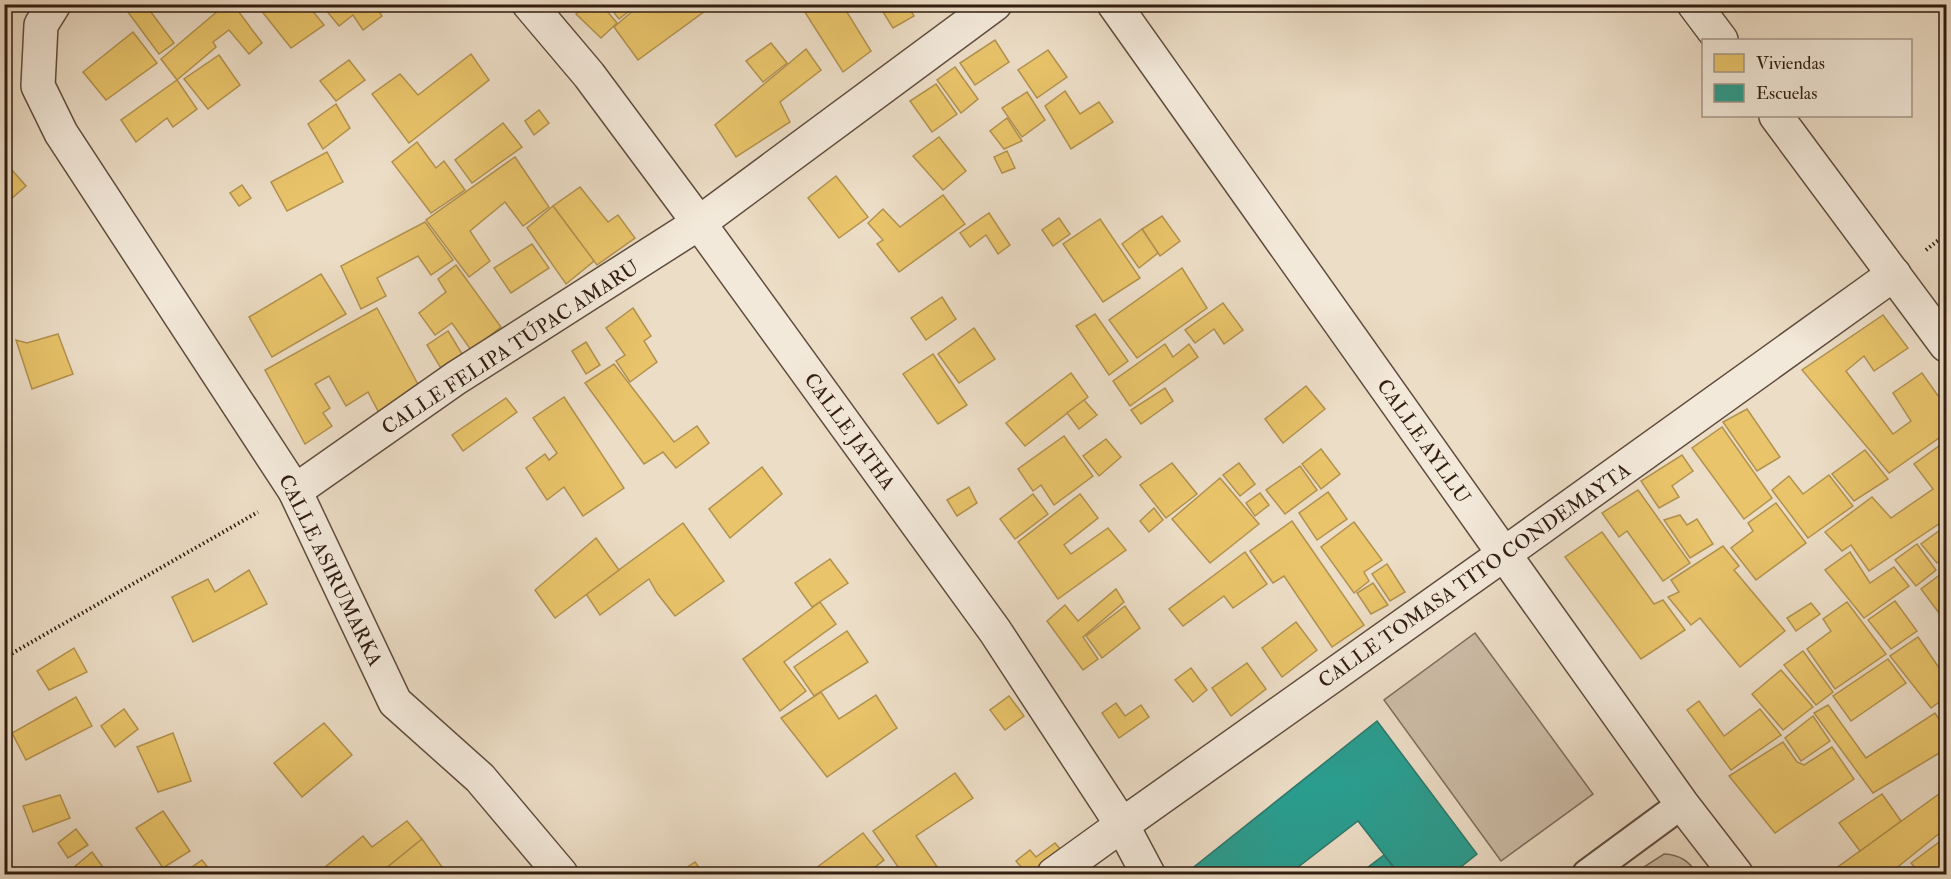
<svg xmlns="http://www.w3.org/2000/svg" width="1951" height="879" font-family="'IM FELL Double Pica',serif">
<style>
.green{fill:#ccbca7;stroke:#7e6c5c;stroke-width:1.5}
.homes{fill:#e9c46a;stroke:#b2924f;stroke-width:1.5}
.schools{fill:#2a9d8f;stroke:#2c7769;stroke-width:1.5}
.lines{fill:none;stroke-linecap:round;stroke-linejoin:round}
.service-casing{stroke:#604d3e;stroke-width:32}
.minor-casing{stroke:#604d3e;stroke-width:36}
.tertiary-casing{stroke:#604d3e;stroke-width:36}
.path{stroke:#311d10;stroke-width:4;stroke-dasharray:1.5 3;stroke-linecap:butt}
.service{stroke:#f3e9da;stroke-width:28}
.minor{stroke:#f3e9da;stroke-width:33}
.tertiary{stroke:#f3e9da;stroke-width:33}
.labels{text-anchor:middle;stroke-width:6;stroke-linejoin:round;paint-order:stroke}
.street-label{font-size:20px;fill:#311d10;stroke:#f3e9da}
</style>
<rect width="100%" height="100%" fill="#ecddc6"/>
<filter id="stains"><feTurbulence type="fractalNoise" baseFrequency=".00333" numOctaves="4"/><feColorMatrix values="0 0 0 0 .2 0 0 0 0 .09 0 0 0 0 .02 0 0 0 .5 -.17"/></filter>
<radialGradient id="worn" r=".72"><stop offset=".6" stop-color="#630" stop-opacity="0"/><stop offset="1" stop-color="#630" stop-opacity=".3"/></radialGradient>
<g class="green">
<polygon points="1475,633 1593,794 1501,861 1384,700"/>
<path d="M 1664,854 C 1681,855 1688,861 1698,874 L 1633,874 Z"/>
</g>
<g class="homes">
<polygon points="122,4 145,4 174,43 159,54"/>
<polygon points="226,4 233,4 262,43 249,54 229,30 213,42 216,47 177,80 161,59"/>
<polygon points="256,4 307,4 324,25 291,48"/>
<polygon points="321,4 374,4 382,16 363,30 353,15 339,26"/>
<polygon points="589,4 601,4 617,23 601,38 576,14"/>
<polygon points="607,4 638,4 619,19"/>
<polygon points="641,4 670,4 674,11 684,4 700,4 705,11 638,60 614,27"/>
<polygon points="803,4 842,4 871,51 843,72 801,6"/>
<polygon points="878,4 907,4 914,16 893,28"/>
<polygon points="133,32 157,63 106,100 83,72"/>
<polygon points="995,40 1009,62 975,85 960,63"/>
<polygon points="771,43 787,63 763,82 746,61"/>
<polygon points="806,49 821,70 780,102 790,122 736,157 715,125"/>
<polygon points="1048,50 1067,77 1037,98 1018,70"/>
<polygon points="471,54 489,80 409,143 372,94 400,74 418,95"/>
<polygon points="219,55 240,85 208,109 184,79"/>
<polygon points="349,60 365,80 336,101 320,81"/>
<polygon points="955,67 978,99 961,113 937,80"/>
<polygon points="177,80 197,109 173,127 167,118 136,142 121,120"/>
<polygon points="936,84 957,114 932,132 910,101"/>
<polygon points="1065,91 1080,114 1099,102 1113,122 1071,149 1045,106"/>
<polygon points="1027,92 1045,120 1022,137 1002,108"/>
<polygon points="336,104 350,128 323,149 308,124"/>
<polygon points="539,110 549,123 534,135 525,121"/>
<polygon points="1007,118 1022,141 1004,149 990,131"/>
<polygon points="503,123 522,147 472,183 455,160"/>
<polygon points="939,137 966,171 943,190 913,156"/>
<polygon points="417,142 436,168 444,161 465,190 431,213 392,162"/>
<polygon points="1007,151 1015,168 1002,173 994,157"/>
<polygon points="327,152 343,182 287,211 271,182"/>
<polygon points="515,157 549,207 523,226 505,202 470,231 490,261 469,277 426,220"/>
<polygon points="4,161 26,186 4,205"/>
<polygon points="836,176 868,217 839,238 808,198"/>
<polygon points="242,185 251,198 239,206 230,193"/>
<polygon points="580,187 608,222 618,215 635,238 597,265 553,206"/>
<polygon points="943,195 965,224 899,272 877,244 883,240 868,223 883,209 900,227"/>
<polygon points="553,206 594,261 566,284 527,228"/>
<polygon points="989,213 1010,245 998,254 986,235 970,247 960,233"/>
<polygon points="1162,216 1180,241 1160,256 1142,229"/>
<polygon points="1059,218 1070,234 1053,246 1042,230"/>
<polygon points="1100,219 1140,278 1103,302 1063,244"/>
<polygon points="425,222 453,260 431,275 418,256 377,278 386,296 361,309 341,266"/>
<polygon points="1142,229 1158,253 1139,268 1122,244"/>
<polygon points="532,244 549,268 511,293 494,268"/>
<polygon points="456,265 501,327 471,350 452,323 435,335 419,313 446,292 438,279"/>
<polygon points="1182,268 1207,308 1137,358 1109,320"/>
<polygon points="321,274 346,314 272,357 249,317"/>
<polygon points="942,297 956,319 926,340 911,318"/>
<polygon points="1223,303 1243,330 1224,344 1214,329 1195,343 1185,330"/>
<polygon points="377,308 421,390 379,413 368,392 346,406 329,376 315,384 330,408 323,413 332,426 305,444 265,370"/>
<polygon points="633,308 651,336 644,341 657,362 630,382 616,361 625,355 606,328"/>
<polygon points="1095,314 1128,361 1109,375 1076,326"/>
<polygon points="1883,315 1908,348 1874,371 1864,356 1846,371 1893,434 1911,421 1893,393 1922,373 1946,407 1946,433 1889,473 1802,370"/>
<polygon points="974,328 995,359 959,383 938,354"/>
<polygon points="448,331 467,362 445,375 427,345"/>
<polygon points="58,334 73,374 32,389 16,340 27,343"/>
<polygon points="586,342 600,365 586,374 572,351"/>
<polygon points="1165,344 1173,357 1189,344 1198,357 1130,406 1113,381"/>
<polygon points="933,354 967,405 938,424 903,374"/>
<polygon points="614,364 674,442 697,426 709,443 676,468 663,452 644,464 585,383"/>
<polygon points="1071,373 1088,397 1025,446 1006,423"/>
<polygon points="1306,386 1325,409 1283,443 1265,419"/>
<polygon points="1165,388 1173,401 1141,424 1131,410"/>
<polygon points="564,397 624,488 583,516 564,487 547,500 526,468 545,454 549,460 557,453 533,418"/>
<polygon points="506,398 517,412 463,451 452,435"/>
<polygon points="1084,400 1097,415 1079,429 1067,413"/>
<polygon points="1747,409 1780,457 1757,471 1723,422"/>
<polygon points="1722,427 1772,498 1744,519 1692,448"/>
<polygon points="1064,436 1093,476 1054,505 1041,485 1033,491 1018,469"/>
<polygon points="1106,439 1121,457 1099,476 1083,456"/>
<polygon points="1946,441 1946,519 1869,571 1851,545 1842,551 1825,532 1872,497 1891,518 1933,489 1914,464"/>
<polygon points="1321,449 1340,474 1321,489 1302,464"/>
<polygon points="1865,450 1888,479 1854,501 1832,474"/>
<polygon points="1682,455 1693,471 1672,486 1679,497 1659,508 1641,481"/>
<polygon points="1172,463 1197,494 1166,518 1140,485"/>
<polygon points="1239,463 1255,484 1240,496 1223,475"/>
<polygon points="1300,466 1317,490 1285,514 1266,490"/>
<polygon points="762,467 782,494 730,538 709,509"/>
<polygon points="1829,475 1853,506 1808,538 1772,490 1789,476 1803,494"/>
<polygon points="1220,478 1259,524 1210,563 1172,519"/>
<polygon points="969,487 977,503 957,516 947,500"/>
<polygon points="1638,490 1690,563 1663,581 1627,531 1619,537 1602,513"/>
<polygon points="1328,492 1347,519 1317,540 1299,513"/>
<polygon points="1260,493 1269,505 1255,516 1246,503"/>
<polygon points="1033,494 1048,514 1015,539 1000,519"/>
<polygon points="1080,494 1098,518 1064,545 1071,554 1108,528 1126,550 1058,599 1018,542"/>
<polygon points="1776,503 1806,543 1756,580 1731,548 1753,531 1748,523"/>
<polygon points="1154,508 1163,520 1149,532 1140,521"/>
<polygon points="1680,515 1687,525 1697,519 1713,544 1690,558 1664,520"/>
<polygon points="1292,521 1364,625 1332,647 1284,576 1273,583 1250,551"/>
<polygon points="1354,522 1382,560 1364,572 1369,581 1354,593 1321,547"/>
<polygon points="683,523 724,581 675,616 657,593 649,579 600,615 586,594"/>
<polygon points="1943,528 1946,532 1946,556 1937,563 1921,544"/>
<polygon points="1602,532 1654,604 1663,600 1685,630 1641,659 1565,557"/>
<polygon points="596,538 619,570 555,618 535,590"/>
<polygon points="1917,544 1936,570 1916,586 1895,560"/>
<polygon points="1723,546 1739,566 1734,570 1785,631 1740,667 1700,618 1691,625 1668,597 1679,592 1671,580"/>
<polygon points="1245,552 1267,584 1233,608 1224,596 1183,626 1169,609"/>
<polygon points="1850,552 1870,583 1894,567 1909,586 1864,618 1825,570"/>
<polygon points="830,559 848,583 812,607 795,583"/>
<polygon points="1387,564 1405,592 1390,601 1372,574"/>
<polygon points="249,570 267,604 193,642 172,597 208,579 215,592"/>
<polygon points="1941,574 1946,581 1946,608 1939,613 1921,589"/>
<polygon points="1373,583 1388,605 1371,614 1357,593"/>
<polygon points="1116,589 1124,602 1083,637 1098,659 1083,670 1047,621 1065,605 1078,621"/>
<polygon points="1895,601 1917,631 1891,649 1868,620"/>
<polygon points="820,602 836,624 784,662 806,691 780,711 743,659"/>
<polygon points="1847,602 1886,654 1835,689 1807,649 1831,631 1823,619"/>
<polygon points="1811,603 1820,614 1796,631 1787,618"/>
<polygon points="1125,606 1140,628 1102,658 1086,636"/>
<polygon points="1296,622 1317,650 1282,677 1262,648"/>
<polygon points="847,631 868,662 814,696 794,667"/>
<polygon points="1918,637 1946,678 1946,697 1931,708 1890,656"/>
<polygon points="74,648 87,672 49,690 37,671"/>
<polygon points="1803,651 1833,692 1816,705 1784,665"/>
<polygon points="1888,659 1906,683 1851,721 1833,696"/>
<polygon points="1247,663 1266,689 1231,716 1212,688"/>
<polygon points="1191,668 1207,690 1193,702 1175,680"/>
<polygon points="1781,670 1813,707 1783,730 1752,694"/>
<polygon points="821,692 839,719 876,695 897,728 827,777 781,718"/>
<polygon points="1009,696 1024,716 1005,730 990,710"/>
<polygon points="76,697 92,726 26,760 12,733"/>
<polygon points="1699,701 1724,736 1760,709 1781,735 1731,770 1687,710"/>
<polygon points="1116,703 1125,716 1141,705 1149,717 1119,738 1102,713"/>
<polygon points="1828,705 1866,758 1935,713 1946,730 1946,749 1873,793 1814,713"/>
<polygon points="124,709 138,729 115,747 101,726"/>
<polygon points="1813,716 1830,741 1801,761 1785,738"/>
<polygon points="324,723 352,755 302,797 274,763"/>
<polygon points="173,733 191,781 158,792 137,747"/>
<polygon points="1783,742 1797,762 1804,765 1832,747 1854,779 1775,833 1729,776"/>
<polygon points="955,773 973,798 916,836 942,874 903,874 873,831"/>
<polygon points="1946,789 1946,828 1889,874 1828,874"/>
<polygon points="1882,794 1901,821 1860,851 1839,823"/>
<polygon points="60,795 70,818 33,832 23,806"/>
<polygon points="163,811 190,851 163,868 136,828"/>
<polygon points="407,821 422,839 379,874 321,874 319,872 363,836 372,847"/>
<polygon points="76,829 88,845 68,858 58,843"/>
<polygon points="863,833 884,860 866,874 822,874 816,868"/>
<polygon points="1946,837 1946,874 1921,874 1911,863"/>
<polygon points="422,839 447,874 379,874"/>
<polygon points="1055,843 1062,851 1033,874 1027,874 1016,861 1030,850 1036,857"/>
<polygon points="92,852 108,874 63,874 67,873"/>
<polygon points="202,860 213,874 182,874"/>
<polygon points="695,862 704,874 677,874"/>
</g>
<g class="schools">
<polygon points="1377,721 1477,854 1452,874 1399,874 1358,821 1289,874 1185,874"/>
<polygon points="1384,855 1399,874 1359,874"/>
</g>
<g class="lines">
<g class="service-casing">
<polyline id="service" points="1587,874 1682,804"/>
</g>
<g class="minor-casing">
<g id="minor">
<polyline points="1114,4 1504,554 1894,274"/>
<polyline points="1694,4 1721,40"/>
<polyline points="1776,116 1946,345"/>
<polyline points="295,491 456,378 699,223 995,4"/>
<polyline points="1054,874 1122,825 1148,874"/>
</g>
</g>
<g class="tertiary-casing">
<g id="tertiary">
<polyline points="54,4 41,25 38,86 61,133 295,491 395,702 480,778 561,874"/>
<polyline points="529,4 589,75 699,223 995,631 1122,825 1504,554 1682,804 1736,874"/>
</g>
</g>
<g class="path">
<polyline points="1926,250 1946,234"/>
<polyline points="4,658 258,512"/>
</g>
<use href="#service" class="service"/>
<use href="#minor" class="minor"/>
<use href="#tertiary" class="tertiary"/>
</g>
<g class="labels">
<g class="street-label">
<text transform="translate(510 347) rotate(-33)" y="7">CALLE FELIPA TÚPAC AMARU</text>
<text transform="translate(850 431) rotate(54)" y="7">CALLE JATHA</text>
<text transform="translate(1424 441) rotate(55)" y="7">CALLE AYLLU</text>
<text transform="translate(331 570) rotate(64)" y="7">CALLE ASIRUMARKA</text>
<text transform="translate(1474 575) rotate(-35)" y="7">CALLE TOMASA TITO CONDEMAYTA</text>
</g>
</g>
<rect width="1951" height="879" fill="none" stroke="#ecddc6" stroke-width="24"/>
<rect x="6" y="6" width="1939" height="867" fill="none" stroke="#311d10" stroke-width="3"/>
<rect x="12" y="12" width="1927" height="855" fill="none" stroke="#311d10" stroke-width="1.5"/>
<rect x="1702" y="39" width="210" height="78" fill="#f3e9da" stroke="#a59789" stroke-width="1.5"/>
<rect x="1714" y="54" width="30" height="18" fill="#e9c46a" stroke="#a59789" stroke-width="1.5"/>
<text x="1756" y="69" font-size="18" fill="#311d10">Viviendas</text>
<rect x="1714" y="84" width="30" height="18" fill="#2a9d8f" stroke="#a59789" stroke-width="1.5"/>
<text x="1756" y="99" font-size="18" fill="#311d10">Escuelas</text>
<rect width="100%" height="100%" filter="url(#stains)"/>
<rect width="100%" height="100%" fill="url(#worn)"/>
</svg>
